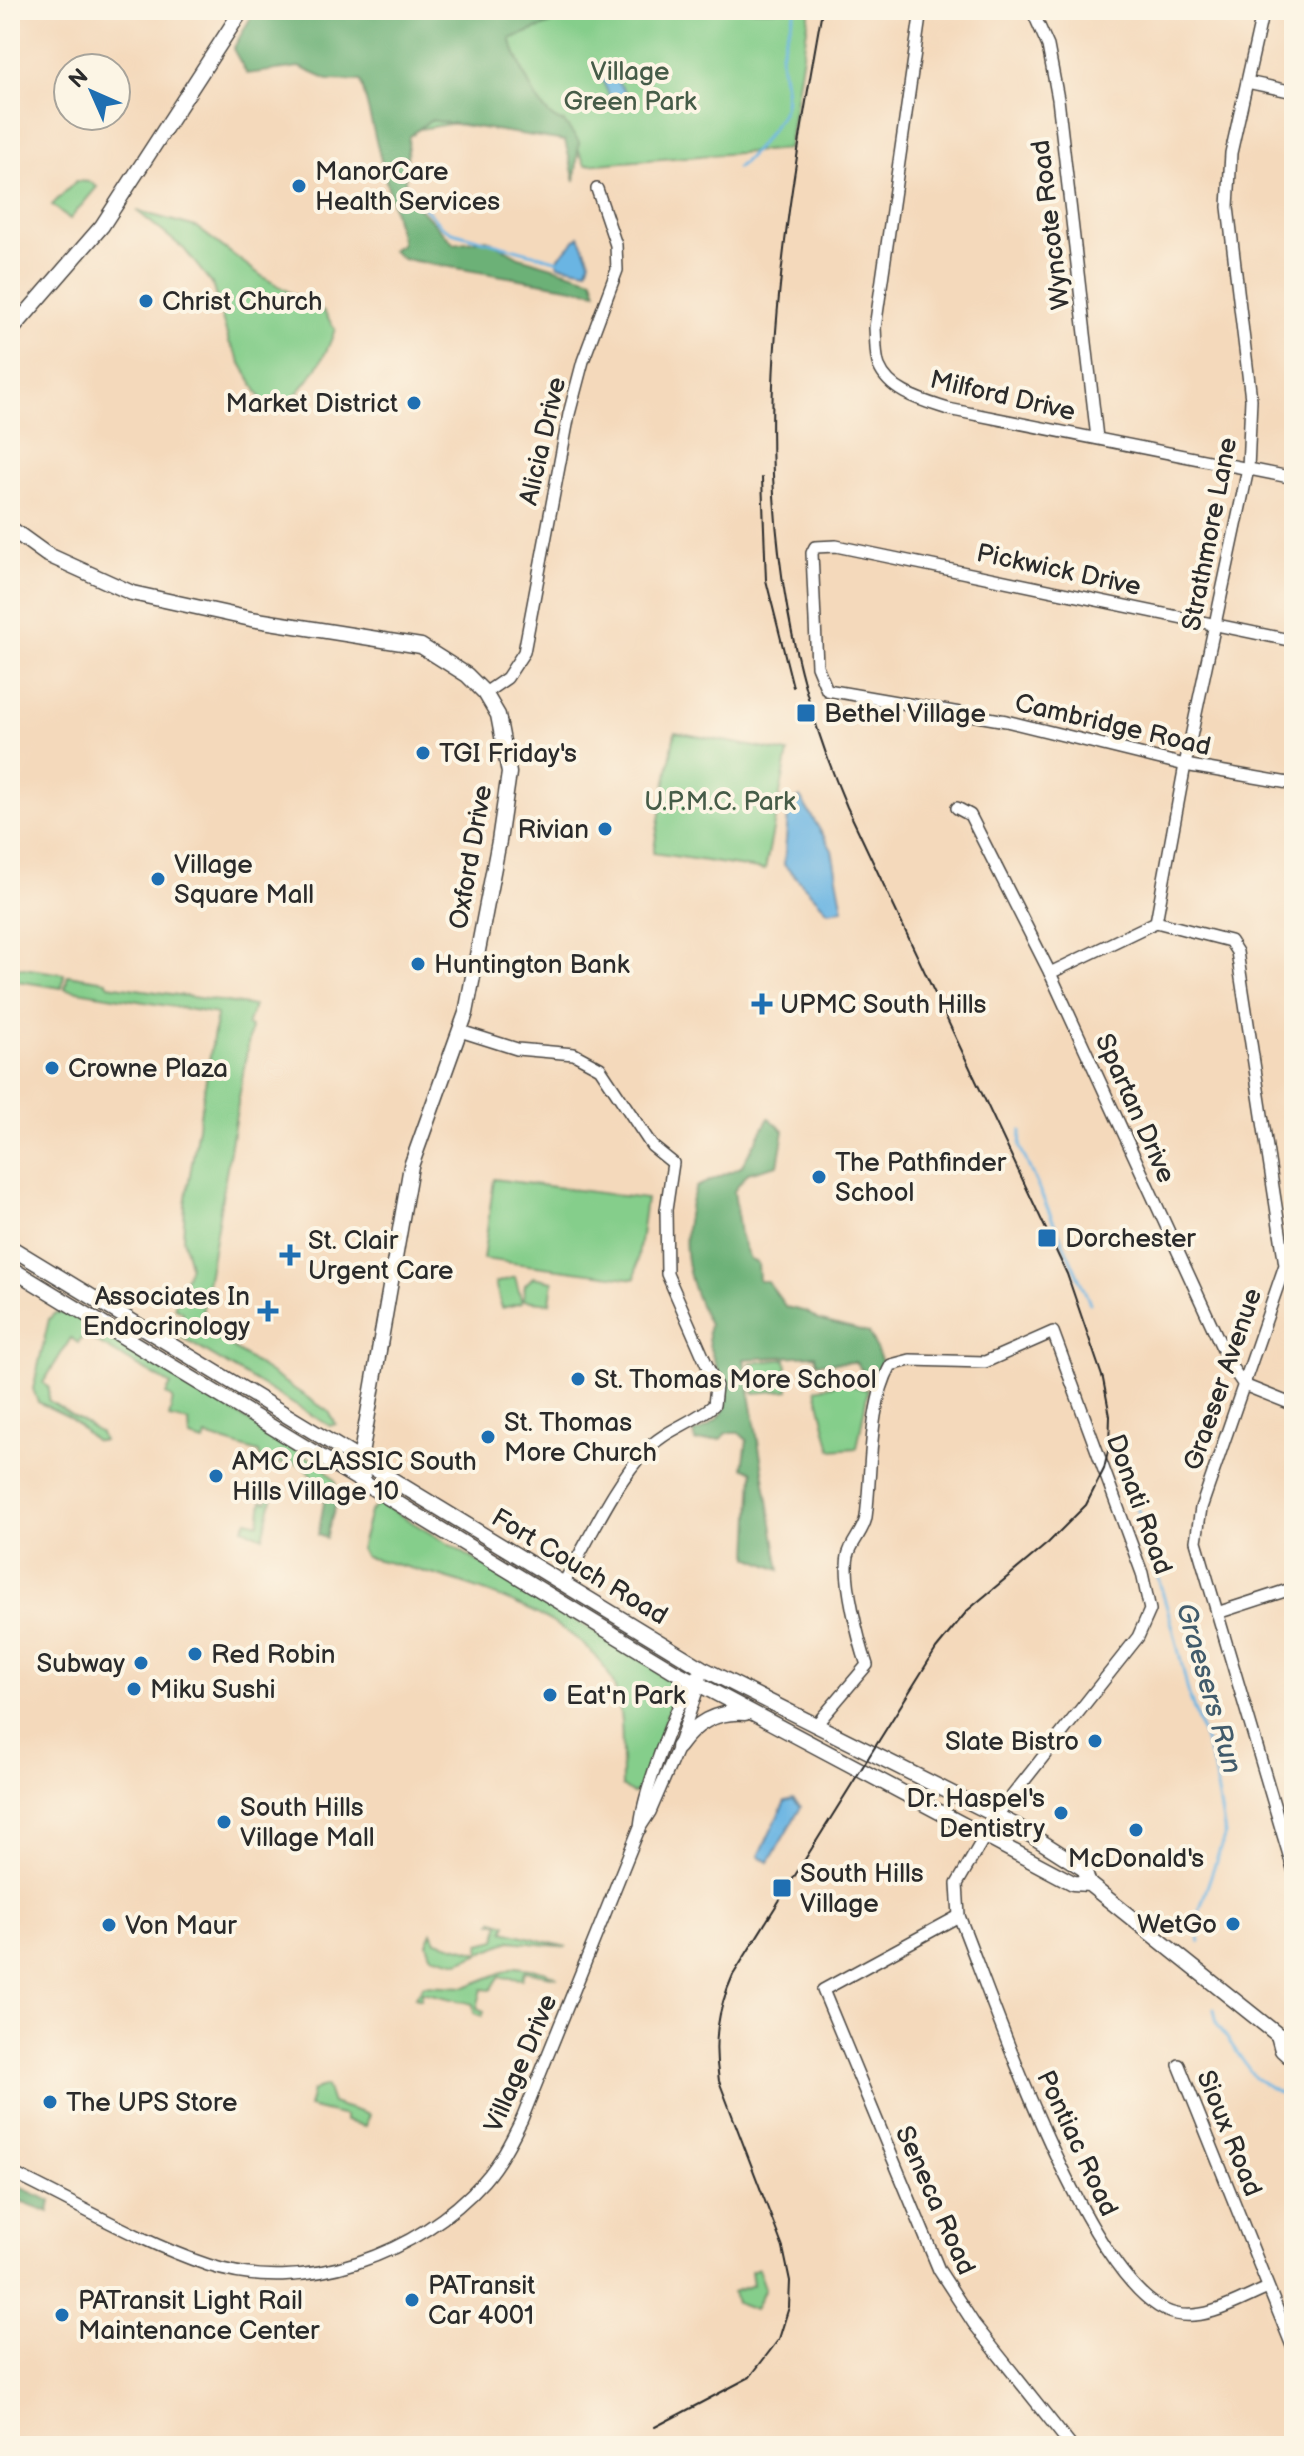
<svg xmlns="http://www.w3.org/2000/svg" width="1304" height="2456" font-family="'Balsamiq Sans',sans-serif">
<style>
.green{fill:#85ce8b;stroke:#587c5b;stroke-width:2}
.forest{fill:#6cb177;stroke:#4c6e51;stroke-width:2}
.water{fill:#6bb5e3;stroke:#4b7087;stroke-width:2}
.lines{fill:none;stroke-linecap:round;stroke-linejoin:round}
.stream{stroke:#6bb5e3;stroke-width:3}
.minor-casing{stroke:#494541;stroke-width:14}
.tertiary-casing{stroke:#494541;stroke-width:17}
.minor{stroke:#fff;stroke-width:11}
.tertiary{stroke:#fff;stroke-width:14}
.tram{stroke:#2b2b2b;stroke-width:2}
.poi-dot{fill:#1f6fb2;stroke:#fcf5e5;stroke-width:3}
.labels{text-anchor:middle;stroke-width:8;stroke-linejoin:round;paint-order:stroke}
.park-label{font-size:26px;fill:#465c48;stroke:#fcf5e5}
.poi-label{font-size:26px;fill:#2b2b2b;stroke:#fcf5e5;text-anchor:start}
.street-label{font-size:26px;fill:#2b2b2b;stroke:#fcf5e5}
.water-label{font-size:28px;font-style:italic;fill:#415b6b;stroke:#fcf5e5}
</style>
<rect width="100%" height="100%" fill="#fcf5e5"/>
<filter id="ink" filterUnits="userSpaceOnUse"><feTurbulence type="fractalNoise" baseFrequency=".0125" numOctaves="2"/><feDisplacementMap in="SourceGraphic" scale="16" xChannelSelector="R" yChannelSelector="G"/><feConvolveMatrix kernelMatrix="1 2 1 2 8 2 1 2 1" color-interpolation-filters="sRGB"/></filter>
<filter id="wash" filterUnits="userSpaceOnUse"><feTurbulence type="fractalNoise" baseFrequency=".006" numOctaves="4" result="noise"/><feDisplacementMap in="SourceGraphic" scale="32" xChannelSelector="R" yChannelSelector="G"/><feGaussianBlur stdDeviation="1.8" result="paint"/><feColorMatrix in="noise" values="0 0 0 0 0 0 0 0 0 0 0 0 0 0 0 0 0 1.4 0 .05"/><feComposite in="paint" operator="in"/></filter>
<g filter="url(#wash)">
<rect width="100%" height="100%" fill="#f4d9bb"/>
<g class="green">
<polygon points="257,10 810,10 788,149 585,165 571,132 534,110 401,132 386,58"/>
<polygon points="76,181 90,182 97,187 70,219 52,205"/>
<path d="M 137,211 L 196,227 L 263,277 L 324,312 L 335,329 C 324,364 304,388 277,414 L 275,402 L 264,404 L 229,342 L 212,284 L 184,249 Z"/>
<polygon points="675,732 788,753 765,870 653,853"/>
<polygon points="10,966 64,974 62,988 10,980"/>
<polygon points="68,975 106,981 109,985 254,1006 247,1025 251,1027 200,1326 329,1412 336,1424 330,1426 179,1336 183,1312 174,1307 190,1266 183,1238 185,1204 217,1014 65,989"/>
<polygon points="494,1179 646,1199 635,1279 483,1259"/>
<polygon points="515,1277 522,1303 502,1308 495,1283"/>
<polygon points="533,1277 553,1281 550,1303 523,1300 525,1285"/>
<polygon points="69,1312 324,1467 336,1482 333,1497 326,1494 304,1467 286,1460 284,1464 260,1458 259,1452 206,1436 204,1442 190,1438 189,1422 169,1418 173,1399 166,1394 171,1385 84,1335 78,1343 71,1338 43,1383 49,1388 48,1400 100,1433 103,1441 95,1441 69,1417 38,1402 33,1389 49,1319 55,1313"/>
<polygon points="786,1359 789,1390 754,1393 750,1363"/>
<polygon points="842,1383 868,1390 857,1448 831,1450 816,1389"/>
<polygon points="271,1486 275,1487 263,1537 243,1528 247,1520 259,1523 262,1501 267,1502"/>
<path d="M 380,1503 L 664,1673 L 672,1687 L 673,1697 L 641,1790 L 633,1794 L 622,1786 C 621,1754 625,1712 613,1683 C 582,1610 435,1573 365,1557 L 360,1549 L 370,1512 Z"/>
<polygon points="494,1920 507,1924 504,1931 567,1947 510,1941 459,1962 431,1955 427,1943 432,1932 436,1941 480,1953 480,1944 496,1940 500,1923 492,1923"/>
<polygon points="516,1967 544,1971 557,1977 524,1971 522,1979 499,1977 491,1990 482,1989 477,2008 484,2011 482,2016 474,2013 473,2004 422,1992 421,1999 415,1997 424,1985 465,1987"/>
<polygon points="326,2086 332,2103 369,2115 365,2126 345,2121 345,2116 308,2107 312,2091"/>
<polygon points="758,2268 765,2288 755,2310 736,2303 733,2292 753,2285 751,2271"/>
</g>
<g class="forest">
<path d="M 255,10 L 550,10 L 550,24 L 510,39 C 519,61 539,120 564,122 L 579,142 L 575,181 L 565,141 L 430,120 L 409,137 L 404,192 L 454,244 L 487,239 L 519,257 L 593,279 L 597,292 L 403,259 L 391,250 L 402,244 L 361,81 L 328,80 L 299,67 L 247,74 L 233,49 Z"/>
<path d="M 769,1118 L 784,1131 L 778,1165 L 748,1173 L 734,1191 L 740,1235 L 750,1260 L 758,1263 L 759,1281 L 767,1281 L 786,1307 L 807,1312 L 818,1320 L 869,1333 L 883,1364 L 878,1377 L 868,1377 L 855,1362 L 817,1363 L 815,1355 L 744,1359 L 780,1570 L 749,1557 L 753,1472 L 743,1467 L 747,1440 L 739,1433 L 726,1433 L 721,1439 L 695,1442 L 694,1433 C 763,1406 698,1364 709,1324 C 685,1278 677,1237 696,1187 L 741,1167 Z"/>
<polygon points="330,1493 337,1500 326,1538 318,1535 325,1497"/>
<polygon points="10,2183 51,2201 49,2212 10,2197"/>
</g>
<g class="water">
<path d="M 599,73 C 616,75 625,89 631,104 L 616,110 Z"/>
<polygon points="579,236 590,260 587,270 558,265 559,257"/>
<polygon points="800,797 832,850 843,909 828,911 784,865 789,803"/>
<polygon points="793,1799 801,1807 769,1862 759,1856 785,1801"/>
</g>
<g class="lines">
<g class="stream">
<path d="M 737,168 C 750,157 782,121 785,104 C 788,90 781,70 781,55 C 781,48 793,17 796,10"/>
<polyline points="416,198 441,226 452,232 559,261"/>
<polyline points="1021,1131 1020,1147 1090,1303"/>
<polyline points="1119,1446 1173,1628 1189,1695 1213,1764 1225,1834 1195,1923 1200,1942"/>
<polyline points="1214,2009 1217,2024 1255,2078 1294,2102"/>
</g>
</g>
</g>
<g filter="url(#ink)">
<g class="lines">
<g class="minor-casing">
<g id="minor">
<path d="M 921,10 L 875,328 C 876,339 875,356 879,366 C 890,393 924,401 948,409 L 1294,478"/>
<polyline points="1032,10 1048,46 1058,99 1097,438"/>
<polyline points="1247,82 1294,92"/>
<polyline points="1294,641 836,546 815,547 812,553 817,666 827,690 1006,721 1185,765 1294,784"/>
<polyline points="485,693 507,678 524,652 569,414 583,361 617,270 616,245 597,189"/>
<polyline points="957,808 970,815 1050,973 1230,1365 1244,1385 1294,1405"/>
<polyline points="1156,922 1185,765 1248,469 1251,399 1228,207 1231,153 1263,10"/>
<polyline points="1050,973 1156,922 1230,941 1237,952 1285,1265 1201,1508 1196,1541 1294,1872"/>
<path d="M 460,1031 L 517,1049 L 574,1054 L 600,1068 L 652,1146 L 673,1163 L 666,1210 L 667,1274 L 716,1386 L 714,1405 C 693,1423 665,1430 646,1450 C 615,1482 587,1544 563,1584"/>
<polyline points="1217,1613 1294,1588"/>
<path d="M 815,1726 L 867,1665 C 859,1642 843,1579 848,1556 C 851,1542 864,1531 866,1517 C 872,1471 868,1405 891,1365 L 910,1360 L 985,1362 L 1053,1332 L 1142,1573 L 1150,1610 L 1138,1637 L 997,1815 L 957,1884 L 959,1916 C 992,1997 1091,2296 1176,2314 C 1207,2321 1241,2299 1268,2288"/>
<path d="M 640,1829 C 641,1799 677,1700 695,1677"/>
<polyline points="959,1916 823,1990 939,2270 974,2324 1071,2446"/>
<polyline points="1179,2065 1294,2351"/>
<path d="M 10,2172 C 75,2203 140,2242 208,2265 C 304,2297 419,2254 484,2181 C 500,2163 511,2141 522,2119 L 639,1829 L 650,1812 L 678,1747 L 701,1679"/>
</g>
</g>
<g class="tertiary-casing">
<g id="tertiary">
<polyline points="10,332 102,226 242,10"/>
<polyline points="10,528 46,554 132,593 251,619 421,646 467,675 485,693 498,715 509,773 499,841 466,1013 411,1166 360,1460 364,1483"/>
<polyline points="10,1247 702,1668 1015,1825 1084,1869 1089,1884"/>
<polyline points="10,1268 674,1671 1073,1883 1089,1884 1278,2035 1294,2040"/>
<path d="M 678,1747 C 695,1723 715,1711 745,1713"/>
<polyline points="1278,2035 1282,2050 1294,2061"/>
</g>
</g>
<use href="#minor" class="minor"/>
<use href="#tertiary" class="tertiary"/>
<g class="tram">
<polyline points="762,478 766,580 793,687"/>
<path d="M 655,2427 L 750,2377 L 779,2339 L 789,2307 L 790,2281 L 783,2248 L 719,2081 C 713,2042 717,2011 733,1975 L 936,1649 L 968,1610 L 1048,1543 L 1086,1505 L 1104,1469 L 1109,1447 L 1110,1416 L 1103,1379 L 1067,1274 L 847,807 C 731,537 772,289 822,10"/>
</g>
</g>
</g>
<g class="poi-dot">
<circle cx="299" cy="186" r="8"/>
<circle cx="146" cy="301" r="8"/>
<circle cx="414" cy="403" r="8"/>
<rect x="796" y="703" width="20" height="20" rx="4"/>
<circle cx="423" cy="753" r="8"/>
<circle cx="605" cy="829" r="8"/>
<circle cx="158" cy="879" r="8"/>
<circle cx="418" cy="964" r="8"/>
<path d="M758 992h8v8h8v8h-8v8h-8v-8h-8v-8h8z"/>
<circle cx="52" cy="1068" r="8"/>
<circle cx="819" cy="1177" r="8"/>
<rect x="1037" y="1228" width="20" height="20" rx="4"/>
<path d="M286 1243h8v8h8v8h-8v8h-8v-8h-8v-8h8z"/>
<path d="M264 1299h8v8h8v8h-8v8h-8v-8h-8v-8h8z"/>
<circle cx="578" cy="1379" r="8"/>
<circle cx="488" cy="1437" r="8"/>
<circle cx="216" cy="1476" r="8"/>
<circle cx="195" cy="1654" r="8"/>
<circle cx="141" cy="1663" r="8"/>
<circle cx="134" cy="1689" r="8"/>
<circle cx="550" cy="1695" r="8"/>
<circle cx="1095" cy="1741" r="8"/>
<circle cx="1061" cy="1813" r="8"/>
<circle cx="224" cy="1822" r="8"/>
<circle cx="1136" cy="1830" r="8"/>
<rect x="772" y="1878" width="20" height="20" rx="4"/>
<circle cx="1233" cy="1924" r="8"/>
<circle cx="109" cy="1925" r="8"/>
<circle cx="50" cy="2102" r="8"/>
<circle cx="412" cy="2300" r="8"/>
<circle cx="62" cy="2315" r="8"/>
</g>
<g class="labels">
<g class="park-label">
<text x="630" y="80">Village<tspan x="630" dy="30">Green Park</tspan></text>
<text x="720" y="810">U.P.M.C. Park</text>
</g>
<g class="poi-label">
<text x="315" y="180">ManorCare<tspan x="315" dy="30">Health Services</tspan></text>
<text x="162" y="310">Christ Church</text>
<text x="398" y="412" text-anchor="end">Market District</text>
<text x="824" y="722">Bethel Village</text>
<text x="439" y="762">TGI Friday's</text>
<text x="589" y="838" text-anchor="end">Rivian</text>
<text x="174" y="873">Village<tspan x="174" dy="30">Square Mall</tspan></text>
<text x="434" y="973">Huntington Bank</text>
<text x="780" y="1013">UPMC South Hills</text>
<text x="68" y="1077">Crowne Plaza</text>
<text x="835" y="1171">The Pathfinder<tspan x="835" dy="30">School</tspan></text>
<text x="1065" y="1247">Dorchester</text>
<text x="308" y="1249">St. Clair<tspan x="308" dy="30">Urgent Care</tspan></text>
<text x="250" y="1305" text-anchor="end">Associates In<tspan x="250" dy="30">Endocrinology</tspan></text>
<text x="594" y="1388">St. Thomas More School</text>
<text x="504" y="1431">St. Thomas<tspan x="504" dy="30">More Church</tspan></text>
<text x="232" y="1470">AMC CLASSIC South<tspan x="232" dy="30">Hills Village 10</tspan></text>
<text x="211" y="1663">Red Robin</text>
<text x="125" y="1672" text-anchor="end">Subway</text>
<text x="150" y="1698">Miku Sushi</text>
<text x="566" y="1704">Eat'n Park</text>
<text x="1079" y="1750" text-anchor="end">Slate Bistro</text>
<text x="1045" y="1807" text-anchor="end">Dr. Haspel's<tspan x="1045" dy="30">Dentistry</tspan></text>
<text x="240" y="1816">South Hills<tspan x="240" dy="30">Village Mall</tspan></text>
<text x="1136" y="1867" text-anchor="middle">McDonald's</text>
<text x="800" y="1882">South Hills<tspan x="800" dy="30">Village</tspan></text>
<text x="1217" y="1933" text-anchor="end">WetGo</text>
<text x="125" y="1934">Von Maur</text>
<text x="66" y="2111">The UPS Store</text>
<text x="428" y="2294">PATransit<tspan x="428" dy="30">Car 4001</tspan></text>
<text x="78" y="2309">PATransit Light Rail<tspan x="78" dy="30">Maintenance Center</tspan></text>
</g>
<g class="street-label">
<text transform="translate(1050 225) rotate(-97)" y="9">Wyncote Road</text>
<text transform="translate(1003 395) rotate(13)" y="9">Milford Drive</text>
<text transform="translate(542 441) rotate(-77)" y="9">Alicia Drive</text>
<text transform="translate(1209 534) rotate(-79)" y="9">Strathmore Lane</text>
<text transform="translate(1059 569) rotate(12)" y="9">Pickwick Drive</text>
<text transform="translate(1113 724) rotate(13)" y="9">Cambridge Road</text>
<text transform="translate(470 857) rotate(-80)" y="9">Oxford Drive</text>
<text transform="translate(1136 1108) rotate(66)" y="9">Spartan Drive</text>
<text transform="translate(1222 1379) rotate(-71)" y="9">Graeser Avenue</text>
<text transform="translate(1140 1504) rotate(70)" y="9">Donati Road</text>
<text transform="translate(580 1566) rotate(31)" y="9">Fort Couch Road</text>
<text transform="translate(520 2063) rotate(-67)" y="9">Village Drive</text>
<text transform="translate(1230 2133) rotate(68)" y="9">Sioux Road</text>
<text transform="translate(1078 2143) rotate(65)" y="9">Pontiac Road</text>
<text transform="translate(936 2200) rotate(66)" y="9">Seneca Road</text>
</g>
<g class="water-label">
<text transform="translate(1210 1688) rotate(74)" y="10">Graesers Run</text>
</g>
</g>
<rect width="1304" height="2456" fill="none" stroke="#fcf5e5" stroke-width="40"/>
<g transform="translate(92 92) rotate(315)"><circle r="38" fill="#fcf5e5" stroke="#a8a49b" stroke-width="2"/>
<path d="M0-6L14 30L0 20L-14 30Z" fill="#1f6fb2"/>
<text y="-12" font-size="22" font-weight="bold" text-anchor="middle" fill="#2b2b2b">N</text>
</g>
</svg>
